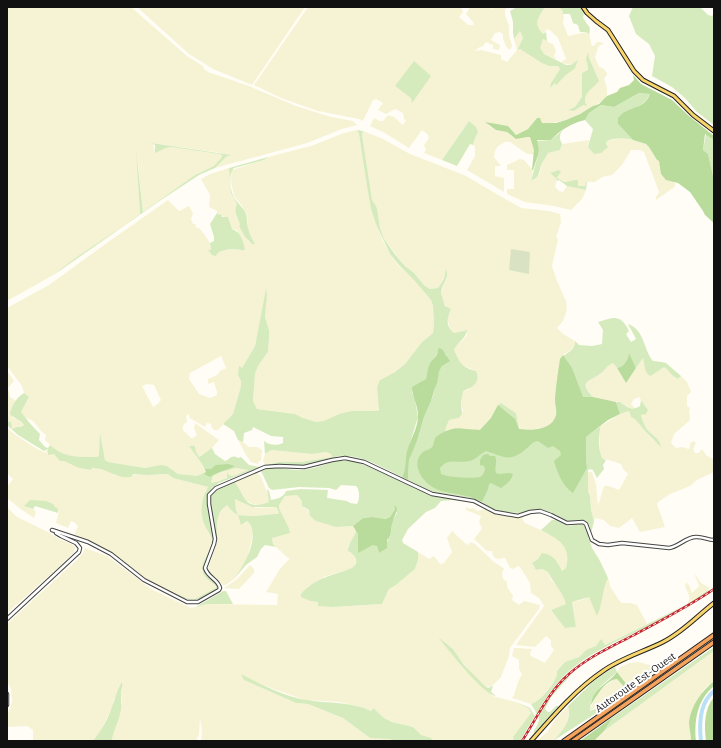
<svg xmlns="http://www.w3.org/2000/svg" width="721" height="748" font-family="Bitter,serif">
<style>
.farmland{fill:#f6f3d4;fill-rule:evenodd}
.green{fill:#d5ebbd;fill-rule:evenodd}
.forest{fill:#b9dc9c}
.cemetery{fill:#d9e3c4}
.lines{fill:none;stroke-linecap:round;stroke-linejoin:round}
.river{stroke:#b9e0f7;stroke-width:4}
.minor-casing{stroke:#444;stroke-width:4.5}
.major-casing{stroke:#222;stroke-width:5}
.highway-casing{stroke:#222;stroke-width:5.5}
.minor{stroke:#fff;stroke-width:2.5}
.major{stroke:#f9d66b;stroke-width:3}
.highway{stroke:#f5a25d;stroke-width:3.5}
.rail-casing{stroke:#c4262e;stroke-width:2.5}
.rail{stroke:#fff;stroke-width:1;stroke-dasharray:3;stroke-linecap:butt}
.labels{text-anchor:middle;stroke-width:4;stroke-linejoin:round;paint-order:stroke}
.street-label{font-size:10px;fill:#111;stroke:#fff}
</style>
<rect width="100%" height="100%" fill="#fffdf5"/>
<g class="farmland">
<polygon points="7,7 131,7 187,56 203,66 204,69 208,72 249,86 296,106 331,117 353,121 357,125 342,129 307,143 215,168 226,157 230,156 221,153 153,143 155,152 166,148 171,147 219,154 222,155 222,157 214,166 195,175 143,212 137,155 140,214 131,221 83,253 55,274 7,301"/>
<polygon points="137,7 305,7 252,85 213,69 189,54"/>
<polygon points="308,7 445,7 446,8 447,7 461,7 463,12 459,17 468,25 473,25 474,24 473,22 466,14 470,7 487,7 487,9 489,7 493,9 494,7 508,7 505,10 505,14 509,26 509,35 512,46 511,48 509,50 506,46 503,39 503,34 500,32 495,33 491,40 500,45 499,50 493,49 493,45 486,42 483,46 478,48 475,51 481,50 501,55 501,59 507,62 517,50 514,39 520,31 523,38 517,49 520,49 549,66 558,66 560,69 551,83 551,87 555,83 556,84 565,76 568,74 577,61 571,65 562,63 562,61 566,59 558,38 551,31 547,29 543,35 538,29 537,23 538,18 545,7 558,7 562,10 564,17 563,23 568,36 586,32 589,34 592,46 595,45 597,42 601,42 604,44 600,45 598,48 595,57 599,67 603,68 607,73 607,75 604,78 607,88 607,96 604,100 593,106 588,110 566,120 552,123 542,123 537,118 528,129 516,135 508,126 490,124 488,125 496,130 507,132 513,137 521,138 527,136 530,137 534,146 534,156 531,154 527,154 510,142 505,142 498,146 495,151 494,157 501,166 495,166 495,176 504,178 504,192 467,170 475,156 475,147 473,145 474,141 477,135 476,127 469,121 442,160 424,153 426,150 424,145 429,138 428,135 422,130 409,148 383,132 370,126 374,118 380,121 383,121 388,115 394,117 403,125 406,120 404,119 403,113 395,109 386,114 378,110 383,103 376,99 373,100 363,121 359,119 318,111 281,98 254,85"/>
<polygon points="543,39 550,43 553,44 556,51 554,56 557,60 544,54 539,48"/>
<path d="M 357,130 L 359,134 L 371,209 L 383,241 L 390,254 L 397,264 L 416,281 L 431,300 L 433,306 L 434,323 L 433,333 L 422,342 L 405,364 L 395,372 L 380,380 L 379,409 L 375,411 L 351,411 L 339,414 L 324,422 L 316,422 L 303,418 L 295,414 L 257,409 L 253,401 L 255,374 L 258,366 L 268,352 L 269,338 L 269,330 L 265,317 L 266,304 L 266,291 L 255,346 L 238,375 L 241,381 L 241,386 L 233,414 L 218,430 L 214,430 L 212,428 L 211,424 L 207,423 L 205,427 L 190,418 L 188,414 L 186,416 L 187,422 L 184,424 L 183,427 L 183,430 L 191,438 L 193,438 L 197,435 L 194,428 L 195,423 L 219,440 L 210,450 L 201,455 L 199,457 L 196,452 L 195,446 L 189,446 L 202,464 L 206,473 L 197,476 L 190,475 L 178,474 L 167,466 L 145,468 L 108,462 L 105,460 L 102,446 L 99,451 L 99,455 L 97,457 L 72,457 L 62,454 L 56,451 L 45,440 L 46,435 L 42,432 L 33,421 L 24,417 L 21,412 L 29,397 L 24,393 L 22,386 L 7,366 L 7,308 L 49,285 L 104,245 L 168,200 L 179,211 L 189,206 L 193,213 L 191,219 L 193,224 L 196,224 L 195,227 L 199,228 L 204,234 L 210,243 L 211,250 L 216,255 L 222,250 L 244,250 L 237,230 L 232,229 L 230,226 L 229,219 L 217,214 L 217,211 L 209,207 L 210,195 L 201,179 L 210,174 L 229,168 L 231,193 L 237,204 L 235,212 L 236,217 L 239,220 L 240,224 L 239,226 L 245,237 L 250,243 L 255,244 L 248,231 L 247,215 L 242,206 L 234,196 L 231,181 L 232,170 L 264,160 L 268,157 L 311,146 L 344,133 ZM 221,356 L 226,368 L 220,371 L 217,375 L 208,379 L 208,384 L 214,382 L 217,392 L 217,395 L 210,398 L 199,394 L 189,379 L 190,373 ZM 147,384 L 154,385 L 161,400 L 158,404 L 153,407 L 142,386 Z"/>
<polygon points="363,131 381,138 410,154 464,175 521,208 549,211 560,214 561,222 556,237 558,239 552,266 557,281 566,301 567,310 563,321 557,328 563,334 575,341 575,345 571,350 563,355 560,359 555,400 557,412 555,418 551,424 545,427 536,429 525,430 519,429 516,413 501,403 498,405 491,418 480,430 450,430 447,431 445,430 449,420 459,418 463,411 461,402 461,396 463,391 468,390 476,371 462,365 459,362 454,350 456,345 462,341 467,335 466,330 454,333 451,331 449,326 447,316 450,312 444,303 441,293 447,278 446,270 444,279 438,288 430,289 425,286 414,273 405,266 384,239 380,228 377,208 372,201 362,135"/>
<polygon points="620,138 633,140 646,144 649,147 657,160 659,161 661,170 675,183 675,186 673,188 656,200 656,197 659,192 644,152 640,150 631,150 630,152 622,165 612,175 602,177 595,182 586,182 585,186 578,186 578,180 566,183 562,182 557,176 555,172 550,173 557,179 555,187 559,191 563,192 567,186 586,190 582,199 571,210 554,206 525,202 507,194 507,189 514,189 514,170 507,170 507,165 520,159 524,160 533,170 531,181 534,180 540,174 541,165 548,153 560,150 562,144 589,140 588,147 606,144 607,141"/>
<polygon points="643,358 646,368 651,376 664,367 668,369 675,378 678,379 681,376 687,382 691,392 687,396 687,406 690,408 689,411 690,420 674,434 671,443 676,448 682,447 689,449 690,447 690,443 694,441 696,443 693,449 695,453 699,453 702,449 706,455 714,460 714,472 697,480 690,486 670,494 658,502 657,504 665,527 640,532 632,518 619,528 610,526 604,520 595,518 594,521 591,510 590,496 588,491 588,472 592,472 596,484 598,506 604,486 609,486 619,490 628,474 623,469 621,464 602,458 600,453 599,432 601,426 620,414 629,411 631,417 635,418 639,423 652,439 657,442 659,442 646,428 642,418 641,415 648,410 639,397 634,399 631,404 636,409 630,408 620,402 609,401 593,397 587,389 586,384 588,380 601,374 609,365 613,362 626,383"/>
<polygon points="7,371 14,381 8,388 10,397 16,401 11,409 13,418 19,419 24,425 21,427 11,429 11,422 7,421 8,418 7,417"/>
<polygon points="7,428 17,436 37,449 44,452 54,454 59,458 79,468 91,470 92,468 97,468 113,473 114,475 164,474 168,474 173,478 208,487 205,492 204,524 211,538 212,542 210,548 204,560 202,572 216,586 216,589 193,600 173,593 145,578 111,552 91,541 74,535 78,526 74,522 71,521 68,528 56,523 59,511 46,501 28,508 33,509 36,512 34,518 22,510 7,498 7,487 13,479 7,473"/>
<polygon points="238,440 243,442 249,447 257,447 262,450 261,461 259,461 258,464 251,462 246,455"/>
<polygon points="271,450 312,454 326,452 331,454 333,457 301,462 278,462 265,465 263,461 265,454"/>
<polygon points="236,468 249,470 233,476 229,475 225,479 220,480 215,483 211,483 213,476 217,474 227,470"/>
<polygon points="256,472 261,477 269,497 270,502 259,505 252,504 244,499 234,481"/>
<polygon points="289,495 297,495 302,500 304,508 336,527 353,526 356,530 355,536 348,546 348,551 352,552 355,557 356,564 353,568 326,576 307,587 301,597 310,601 318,602 318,605 333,607 382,604 389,589 396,585 415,569 418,560 418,552 429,559 434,556 440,564 444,563 452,552 447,538 452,531 467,545 471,542 475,544 494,562 502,567 504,569 502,573 503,579 507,582 507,587 513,596 512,600 519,605 524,601 540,605 539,609 510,648 509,656 501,677 491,687 485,686 472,674 459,658 453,649 440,639 464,668 493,696 519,703 529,709 531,713 522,725 514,741 417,741 413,727 392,722 384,718 372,708 371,711 356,706 339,702 305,700 260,684 244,680 296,703 308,704 343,718 370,738 385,738 390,739 392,741 201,741 202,730 200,718 199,734 196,741 112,741 113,733 122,702 121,694 123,687 114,699 113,706 99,734 93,741 33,741 33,730 27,726 7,727 7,717 12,701 11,689 7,681 7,624 77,560 83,553 85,548 107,556 151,589 191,608 207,604 277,605 278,594 266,592 280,569 290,558 288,558 276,547 273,544 272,538 290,530 279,508 279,505 285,496"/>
<polygon points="235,499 256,508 276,507 279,512 278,514 275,514 253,516 238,515 244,523 247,521 250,525 253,533 251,543 246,562 239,573 234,579 226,585 223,585 212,576 209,571 208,568 217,543 216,526 217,518 225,506 228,504 233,512 237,514"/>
<polygon points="7,507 17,517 50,533 59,539 73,545 75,548 74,552 59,567 7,613"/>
<polygon points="466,507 469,509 473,508 478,511 485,509 493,513 507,516 518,517 525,516 522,519 525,523 554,536 565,547 568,555 567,563 566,568 562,571 557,561 538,559 535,561 533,565 536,570 542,569 548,572 551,580 557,586 564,597 567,604 551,610 565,628 576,627 572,602 582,600 589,596 601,603 605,585 608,578 611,588 619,600 622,603 630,603 637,605 647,624 605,645 601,640 596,647 586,650 579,657 565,662 557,671 558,675 556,679 548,690 536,703 531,704 512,698 514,695 518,682 522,674 519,669 519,660 512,656 514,648 519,648 532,649 530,654 531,656 545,663 554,650 551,646 551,640 546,636 535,647 516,645 544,606 539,598 531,593 530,583 520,567 518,566 513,569 510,568 505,558 498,559 495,558 493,556 492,551 487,551 474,539 481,530 482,528 479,522 481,516 466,510"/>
<polygon points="250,565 254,569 254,573 239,589 224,588 236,580"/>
<polygon points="694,573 701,583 710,588 687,604 690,598 685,586 686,582 689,585 692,593 699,586"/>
<polygon points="714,651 714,681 704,689 689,722 691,741 594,741 604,731"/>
<polygon points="639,662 653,666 655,669 644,679 629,688 617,672 620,667 630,663"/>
<polygon points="614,679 617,679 627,690 589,711 598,694 604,687"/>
<polygon points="568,706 569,710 568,718 564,730 552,741 537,741 547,732 557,717"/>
</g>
<g class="green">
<path d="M 517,7 L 545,7 C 538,18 533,23 543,34 L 546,32 L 547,41 L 543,39 L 540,48 L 544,54 L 566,65 L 571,65 L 578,60 L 575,68 L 565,76 L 556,85 L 555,83 L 550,88 L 551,83 L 560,69 L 558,66 L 549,66 L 542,63 L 520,49 L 517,50 L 523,38 L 520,31 L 514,39 L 513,33 L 513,22 L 510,11 Z"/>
<polygon points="558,7 580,7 584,13 583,18 590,28 589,37 589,34 586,32 580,32 578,25 573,23 570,14 563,14 562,10"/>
<polygon points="633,7 700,7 708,15 712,16 714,14 714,125 697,112 685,98 672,87 652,76 655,56 649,44 636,34 629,16"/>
<path d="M 588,52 L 589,58 L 599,81 C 594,88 580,94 587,106 L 583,105 L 574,111 L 568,110 L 575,107 L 582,97 L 582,73 L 588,70 L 588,67 L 586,59 Z"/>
<polygon points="414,61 431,76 412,103 411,98 395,86"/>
<path d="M 639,93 L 650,94 C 645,104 641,104 633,110 C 628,114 623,119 618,124 L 633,140 C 624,138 616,137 607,141 L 606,144 L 608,147 L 601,153 L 594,154 L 588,147 L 593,129 L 585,120 L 589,113 L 601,105 L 614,107 Z"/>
<polygon points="469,121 476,127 478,132 474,141 473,145 470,144 457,166 442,160"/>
<path d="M 564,129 C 559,134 559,138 562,144 L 560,150 L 548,153 C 546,157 543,161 541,165 C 539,173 540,177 531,181 L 538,155 L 539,150 L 536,141 L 551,140 Z"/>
<path d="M 357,130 L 363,131 L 362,135 L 372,200 L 377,208 L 380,228 L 384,239 L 394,253 L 405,266 L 414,273 L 425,286 L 430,289 L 438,288 L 444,279 L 446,269 C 450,278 442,284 441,293 L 445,306 L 451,309 C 447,318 445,326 454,333 L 467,330 C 466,339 457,342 454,350 C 460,363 461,367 476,371 C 481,383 473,387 463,391 L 461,402 L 462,414 L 459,418 L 449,420 L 445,430 L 447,431 L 456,428 L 480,430 L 491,418 L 498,405 L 501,403 L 516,413 L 519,429 C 530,431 550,430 555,418 C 558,412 555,406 555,399 C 556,386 558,372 560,359 C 565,353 576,351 575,341 L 579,345 L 592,346 L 602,344 L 603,330 L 598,322 C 615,317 620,314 629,331 L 626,334 L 631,342 L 636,339 L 628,324 C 645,330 643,349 653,361 L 662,362 L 666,363 L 681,376 L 678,379 C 672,377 669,370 664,367 L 651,376 C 644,374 645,365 643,358 L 636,368 L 629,354 C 628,360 624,367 617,368 L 618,369 L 613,363 C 607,365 605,371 600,374 C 589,382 578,381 593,397 L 583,397 L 587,436 L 601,426 C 598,435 598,449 602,458 L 606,460 L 603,465 L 604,469 L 597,478 L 593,470 L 590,469 L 588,470 L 588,491 L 590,496 L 591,510 L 594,521 L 591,533 L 589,524 L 583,520 L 568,521 L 550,512 L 538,509 L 519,513 L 504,512 L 489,508 L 482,502 L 471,498 L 432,492 L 408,480 L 409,460 L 412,451 L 417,441 L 424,417 L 433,396 L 439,372 L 442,366 L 448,360 L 446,354 L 439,351 L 430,363 L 426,379 L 420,383 L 412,392 L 415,400 L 418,417 L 406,456 L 405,470 L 402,477 C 382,468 362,454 339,456 C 327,458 315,464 303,465 C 291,467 279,463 267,465 L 278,462 L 301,462 L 332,457 L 331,454 L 326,452 L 312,454 L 271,450 L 265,454 L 264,441 C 268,445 277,446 283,443 L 283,437 L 271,436 L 253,427 L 252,430 L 244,433 L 243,442 L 238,440 L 234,431 L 223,424 L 233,414 L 241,386 L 241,381 L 238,375 L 239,366 L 242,368 L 255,346 L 266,289 L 267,294 L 265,317 L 269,330 L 269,338 L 268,352 L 258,366 L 255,374 L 253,401 L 257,409 L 295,414 L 303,418 L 316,422 L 324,421 L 339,414 L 351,411 L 375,411 L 379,410 L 377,387 L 380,380 L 395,372 L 405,364 L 422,342 L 433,333 L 434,323 L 433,306 L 431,300 L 415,281 L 398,264 L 390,254 L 376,224 L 371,209 L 367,186 L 359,134 Z"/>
<polygon points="706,134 714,140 714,180 708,154 703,150"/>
<path d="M 152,143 L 231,155 L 226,157 L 215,168 L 199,175 L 161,200 L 55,274 C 81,252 112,235 140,214 L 136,150 L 143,212 L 195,175 L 214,166 L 222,157 L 222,155 L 219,154 L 171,147 L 166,148 L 155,153 L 155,145 Z"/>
<path d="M 268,157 L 264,160 L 234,168 C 228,174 230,192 235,199 C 238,204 244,208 246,214 C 247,217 247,220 247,223 C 248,231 251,237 255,244 L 252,244 L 245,237 L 239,226 L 240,224 C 237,216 233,213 237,204 L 231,193 L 229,168 Z"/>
<path d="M 559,170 L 561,172 L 557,177 C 566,186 567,180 578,180 L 578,186 L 585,186 L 586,182 L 587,182 L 586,190 L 567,186 L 559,180 L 557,181 L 557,179 L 550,173 Z"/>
<path d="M 217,213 L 219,215 L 221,214 L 222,217 L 228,217 L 232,229 C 241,232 243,241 245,250 C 235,250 220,247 216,256 L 212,255 L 208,250 L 211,250 L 210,243 L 214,241 L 214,237 L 210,224 Z"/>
<path d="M 24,393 L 29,397 L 21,412 C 27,420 33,427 40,434 L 39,440 L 45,447 L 48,448 L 50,445 C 64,458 78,457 97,457 L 99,455 L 100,433 L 105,460 L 108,462 L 145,468 L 161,465 L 167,466 L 178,474 L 190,475 L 197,476 L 206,472 L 202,464 L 189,446 L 195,446 L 196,452 L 199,457 L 212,448 L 215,454 L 225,461 C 230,459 232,454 238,458 L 241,457 L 249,465 L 260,467 L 219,483 L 212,488 L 208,495 L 207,504 L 214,541 L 205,564 L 204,572 L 207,576 L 218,586 L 218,589 C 196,601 196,604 173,593 L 193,600 L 216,588 L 216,586 C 212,582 205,579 203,573 C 199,561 212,552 212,540 C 211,535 207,531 205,526 C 199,513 201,499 208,487 L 173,478 L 168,474 L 164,474 L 148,475 L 133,474 L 131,477 C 115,479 106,467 92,468 L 91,470 L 79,468 L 64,461 L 60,461 L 54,454 L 48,455 L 48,452 L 46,452 L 48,450 L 48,449 L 44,451 L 18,435 L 7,425 L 7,417 L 9,418 L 7,421 L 11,422 L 12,429 L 17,427 L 21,427 L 24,425 C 21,419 14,419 10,414 C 11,406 17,397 24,393 ZM 236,468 L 248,470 L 233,476 L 229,475 L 227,472 L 227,478 C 224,479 214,483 211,483 L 213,476 L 221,472 Z"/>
<path d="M 641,400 L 648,410 L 646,414 L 641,415 C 642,419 644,424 646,428 C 651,435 660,438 661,447 L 646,432 L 635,419 L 631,417 L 629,411 L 620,414 L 616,402 L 620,402 C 629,408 631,411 640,406 Z"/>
<path d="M 336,461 L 351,461 L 365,465 L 431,496 L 473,502 L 452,500 L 441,501 L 435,508 L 426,512 L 408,529 L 402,540 L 403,543 L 418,552 L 418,560 L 415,569 L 396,585 L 389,589 L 382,604 L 333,607 L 318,606 L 318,602 L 310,601 L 301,597 L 301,594 C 314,578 334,575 352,568 L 356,564 C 357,558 354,554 348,551 C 348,542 355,538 356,530 L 358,534 L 358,552 L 373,545 L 377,545 L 379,553 L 386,544 L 391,533 L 392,521 L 397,513 L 395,509 L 390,517 L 384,519 L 373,517 L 363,518 L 353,526 L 336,527 L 316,521 L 310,516 L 309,510 L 302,506 L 302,501 L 297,495 L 285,496 L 279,505 L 279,508 L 289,528 L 290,533 L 272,538 L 273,544 L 276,547 L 265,545 L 261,549 L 257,557 L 246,565 L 234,579 C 244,566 262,535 247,521 L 241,525 L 238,515 L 233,512 L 227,505 C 215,514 217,525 217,539 C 215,529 206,501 212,493 C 217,487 227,484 234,481 C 245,495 244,512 269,502 L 267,489 L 269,491 L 271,500 C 277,499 284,497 286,491 L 301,489 L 328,490 L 327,498 L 347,501 L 350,503 L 357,504 C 360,499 360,490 356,486 L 341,485 L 336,490 L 329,488 L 299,487 L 272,490 L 269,488 L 261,471 C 273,464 289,471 302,470 C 314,469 325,464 336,461 ZM 235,499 L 252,507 L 276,507 L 279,512 L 278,514 L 275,514 L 253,516 L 238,515 L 236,509 Z"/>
<polygon points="30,500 46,501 53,504 55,507 58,509 58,513 35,506 33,509 24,506"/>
<path d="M 552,520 L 556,520 L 567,526 L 582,524 L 585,526 L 592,548 L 600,561 L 608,578 C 602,590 603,604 597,616 L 589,597 L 572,602 L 576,627 L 565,628 L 551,610 L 566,604 C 563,592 553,583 548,572 L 542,569 L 536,570 L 532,563 L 538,559 L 542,553 C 553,554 558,562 562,571 L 566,568 C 572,546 558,539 541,530 Z"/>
<path d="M 708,590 L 709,591 C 685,607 660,621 634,633 C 611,644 587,655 568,672 C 555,684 545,698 537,714 L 531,704 C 539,703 559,680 557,671 L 565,662 L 579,657 L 586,650 L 596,646 L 601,639 L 605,645 L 686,605 Z"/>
<polygon points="223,591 226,591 233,604 207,604 196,607"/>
<path d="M 438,637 L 453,649 L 464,665 L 485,686 L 488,688 L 493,686 L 491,692 L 496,696 C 482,694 448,649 438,637 Z"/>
<polygon points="714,647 714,651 604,731 613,717"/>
<path d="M 615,667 L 617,672 L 601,686 L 591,701 L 590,711 C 609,704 640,683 655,669 L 657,671 L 615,701 L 553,741 C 563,731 572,720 568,706 L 598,677 Z"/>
<path d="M 241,674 C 260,684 286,697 307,700 C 329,704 350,701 371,711 L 373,708 L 384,718 L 392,722 L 413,727 L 421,735 L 431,738 L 433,741 L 392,741 L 390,739 L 370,738 L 343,718 L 308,704 L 296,703 L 262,688 L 244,680 Z"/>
<path d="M 568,676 L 569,677 L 551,697 L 545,709 L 548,712 L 550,712 L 556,706 L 559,706 L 534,734 C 533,729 537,727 538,723 C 540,719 538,717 539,714 C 546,700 557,687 568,676 Z"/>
<path d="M 122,682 C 123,688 121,690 121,695 C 121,701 122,707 120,714 C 118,723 113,731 112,741 L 93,741 C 101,731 108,719 112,707 C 116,697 116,692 122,682 Z"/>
<polygon points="519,703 530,708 535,716 520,741 514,741 513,737 531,713 529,709"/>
</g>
<g class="forest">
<path d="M 633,75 L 641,84 L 672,100 L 689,116 L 714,136 L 714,140 L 705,134 L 703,150 L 708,154 L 714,180 L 714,223 L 705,215 L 703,211 L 690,192 L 678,183 L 666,180 L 661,174 L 659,161 L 657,160 L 649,147 L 646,144 L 633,140 L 618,124 L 618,118 C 620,116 622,113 625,112 C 636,106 645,107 650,94 L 639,93 L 614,107 L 601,105 L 589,113 L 585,120 C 572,123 560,130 551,140 L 537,140 L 539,150 L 538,155 L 533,170 L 532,170 L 534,150 L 530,137 L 527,137 L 516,139 L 507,132 L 496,130 L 485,122 L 508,126 L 516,135 L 528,129 L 537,118 L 540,118 L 542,123 L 556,123 L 566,120 L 580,114 L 593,106 L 599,104 L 607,96 L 617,92 L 620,88 L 629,85 L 634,80 Z"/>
<path d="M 438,348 L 442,349 L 450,361 L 442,366 L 439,372 L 437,383 L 435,388 L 431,401 L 424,417 L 417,441 L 409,460 L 408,480 L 402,477 C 406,470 405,463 406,456 C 408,443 418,429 418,417 C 419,408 412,396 412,387 L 426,379 C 427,374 428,367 430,363 C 434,357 439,355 438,348 Z"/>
<path d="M 629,353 L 636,368 L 626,383 L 617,368 C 624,367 628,360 629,353 Z"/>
<path d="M 563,355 L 572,368 L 583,397 L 593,397 L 616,402 L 620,414 L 608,420 L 586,437 L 586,462 L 587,468 L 573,493 C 563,487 557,472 554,461 L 561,455 L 560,451 L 553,446 L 548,448 L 538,441 C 532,442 531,445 527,448 C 510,463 505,457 486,451 C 480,454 475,460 469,461 C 458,464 448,457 440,468 L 441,474 C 446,477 475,479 480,477 C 483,475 484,473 485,469 L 484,466 L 480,465 L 480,460 L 483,455 L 488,454 L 490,456 L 495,456 C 498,462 494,467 496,473 C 501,476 507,471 513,474 C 511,481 507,484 501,488 L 491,483 L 489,484 L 488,489 L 482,502 C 460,489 434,499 420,474 C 416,466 416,458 423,452 C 426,450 429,450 431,448 C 435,445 433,440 436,437 C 455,424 460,430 480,430 L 491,418 L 498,405 L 515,419 L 519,429 C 530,431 550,430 555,418 C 558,412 555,406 555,399 C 556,386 558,373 560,359 Z"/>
<path d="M 228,464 L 235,466 C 227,470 216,472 210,477 L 204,474 L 206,472 L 205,469 L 211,469 L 216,465 Z"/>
<path d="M 394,505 L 397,508 C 397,513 394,516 393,521 C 390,528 393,534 387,540 L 387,548 L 379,553 L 377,546 L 373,545 L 358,553 L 358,534 L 353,526 L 363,518 L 373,517 L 385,519 L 390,517 L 395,509 Z"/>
<path d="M 617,672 L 631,690 L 629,691 L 627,690 L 617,679 C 605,680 597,696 591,705 C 592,689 608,684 617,672 Z"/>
<path d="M 714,681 L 714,686 C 697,700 694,721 696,741 L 691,741 C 691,735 689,728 689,722 C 691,705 702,691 714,681 Z"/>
<path d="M 714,697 L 714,741 L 706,741 C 704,726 704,709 714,697 Z"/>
<polygon points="613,717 604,731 594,741 580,741"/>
</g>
<polygon class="cemetery" points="511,249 530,252 529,274 509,270"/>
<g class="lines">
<path class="river" d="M 701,741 C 699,724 700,702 714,691"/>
<g class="minor-casing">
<g id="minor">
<path d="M 52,530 L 88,542 L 111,554 L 144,580 L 187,602 L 198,602 L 219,590 L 220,588 C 218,579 208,578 205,568 L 214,544 L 215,539 L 209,504 L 209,495 L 216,488 L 265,467 L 279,466 L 304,467 L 332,460 L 345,458 L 364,462 L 432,494 L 474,501 L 495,512 L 518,516 L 530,512 L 540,511 L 551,515 L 567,523 L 583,522 L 586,524 L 592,540 L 599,544 L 608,545 L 622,543 L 669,548 C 678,547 685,538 695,537 C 702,536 707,540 714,540"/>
<polyline points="7,619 79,552 80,548 76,543 61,536 56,533"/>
<polyline points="7,694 7,705"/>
</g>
</g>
<g class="major-casing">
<g id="major">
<polyline points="583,7 587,13 596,21 608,30 634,71 643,80 674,96 693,115 714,131"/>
<path d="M 531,741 C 553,716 576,689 603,671 C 621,658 643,652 663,642 C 683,632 697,616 714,603"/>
</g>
</g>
<g class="highway-casing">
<g id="highway">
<polyline points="564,741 714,635"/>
<polyline points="573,741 714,642"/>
</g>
</g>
<use href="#minor" class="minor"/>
<use href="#major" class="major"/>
<use href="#highway" class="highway"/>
<g class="rail-casing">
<path id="rail" d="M 522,741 C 537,718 548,692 569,674 C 587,658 610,647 632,636 C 660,621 688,607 714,589"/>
</g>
<use href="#rail" class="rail"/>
</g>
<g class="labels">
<g class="street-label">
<text transform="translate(635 682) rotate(-35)" y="4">Autoroute Est-Ouest</text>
</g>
</g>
<rect width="721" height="748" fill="none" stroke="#111111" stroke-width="16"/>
</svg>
